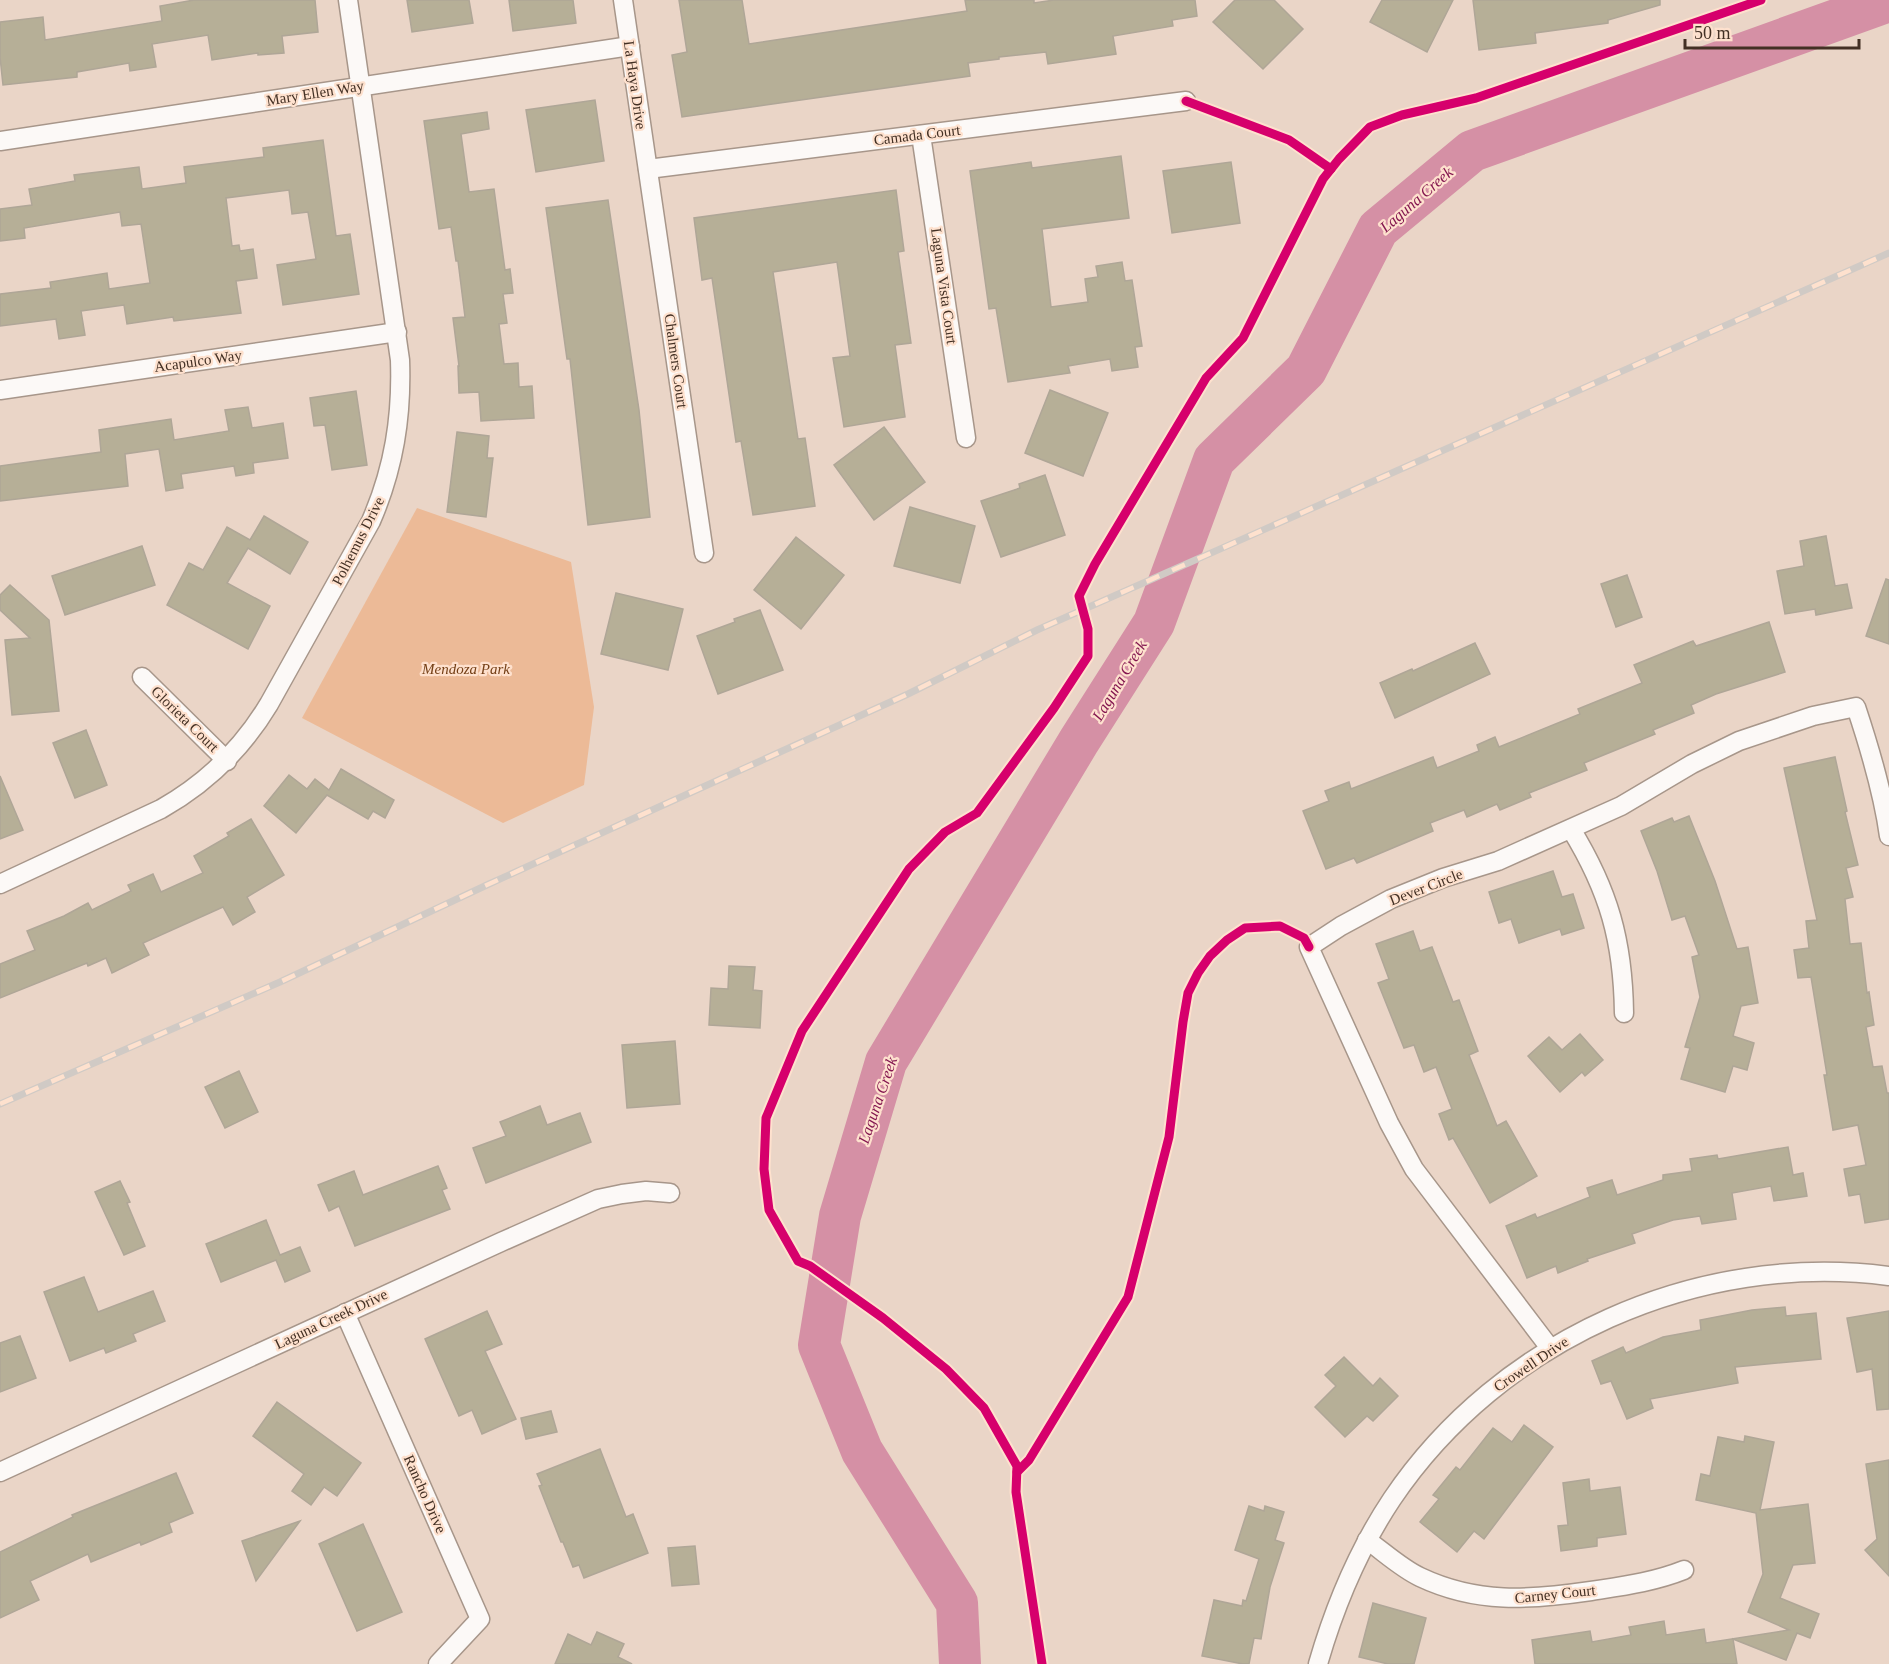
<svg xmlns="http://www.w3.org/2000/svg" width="1889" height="1664" font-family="Georgia,serif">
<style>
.green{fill:#ecba97}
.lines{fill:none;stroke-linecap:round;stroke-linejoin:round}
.river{stroke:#d590a5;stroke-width:42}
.building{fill:#b6af97;stroke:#afa697;stroke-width:1.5}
.minor-casing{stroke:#a7968a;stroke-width:21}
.minor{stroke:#fcf9f7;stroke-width:18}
.rail-casing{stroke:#d0cac5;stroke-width:7}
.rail{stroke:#fee1ce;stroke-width:4.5;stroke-dasharray:14;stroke-linecap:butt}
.cycleway-casing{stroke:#fee1ce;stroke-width:13}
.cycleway{stroke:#d6006c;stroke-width:9}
.labels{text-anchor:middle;stroke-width:4.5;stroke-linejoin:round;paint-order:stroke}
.street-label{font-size:15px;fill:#433024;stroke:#fee1ce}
.park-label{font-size:15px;font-style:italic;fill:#754017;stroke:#fee1ce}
.water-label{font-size:16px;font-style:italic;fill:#841750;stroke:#fee1ce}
</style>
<rect width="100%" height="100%" fill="#ead5c7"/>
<polygon class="green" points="417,508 571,562 594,707 584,785 503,823 302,718"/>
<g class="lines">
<polyline class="river" points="960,1664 957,1603 862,1451 819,1345 840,1216 886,1062 1079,741 1154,623 1214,460 1306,370 1378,229 1472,151 1889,1"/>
</g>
<g class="building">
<polygon points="194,0 315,0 318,32 282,36 284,53 258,55 258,53 212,60 208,35 152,44 156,67 130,71 129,63 77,72 77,77 3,85 0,57 0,22 43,17 45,40 162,21 160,6"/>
<polygon points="407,0 469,0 473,23 412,32"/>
<polygon points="509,0 573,0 576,23 513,31"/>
<polygon points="679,0 742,0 749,44 967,11 965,0 1034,0 1034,3 1054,0 1195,0 1197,16 1172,20 1173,26 1113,36 1116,54 1048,64 1046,52 999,57 999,59 968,63 970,76 682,117 672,55 687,52"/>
<polygon points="1235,0 1274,0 1303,29 1263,69 1213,22"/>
<polygon points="1382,0 1453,0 1427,52 1370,22"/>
<polygon points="1473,0 1660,0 1660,5 1608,20 1608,23 1535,33 1536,43 1479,50"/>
<polygon points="595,100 604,161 536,172 526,110"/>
<polygon points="487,112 489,129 461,134 469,192 494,189 505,270 510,269 513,293 503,294 507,323 499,324 504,364 518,363 519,387 532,386 534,418 481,421 479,392 459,393 458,366 459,366 453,318 465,317 458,261 456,261 451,227 439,229 424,121"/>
<polygon points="323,140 336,236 350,234 359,294 283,305 277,265 316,259 308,212 292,214 289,190 226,198 232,246 239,245 240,251 253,249 257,278 236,281 241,313 174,321 173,317 127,324 124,305 81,311 85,335 59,339 56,319 0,326 0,294 51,288 50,282 107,273 109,289 150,283 141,224 122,226 120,212 24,228 25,238 0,241 0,209 32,205 29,189 75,181 74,175 139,167 142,189 186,183 184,167 264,157 263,148"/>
<polygon points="1121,156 1129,218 1042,229 1051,307 1088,302 1085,279 1098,277 1096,266 1122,262 1125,281 1132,280 1142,346 1135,347 1138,367 1112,371 1110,359 1068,366 1070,373 1008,382 996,308 989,309 970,171 1031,162 1032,168"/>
<polygon points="1231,162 1240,223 1172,233 1163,171"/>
<polygon points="896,190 904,251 898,252 911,343 895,345 905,417 844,427 833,358 850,356 837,262 773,272 798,439 805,438 815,506 753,515 741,441 736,442 712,278 702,280 694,218"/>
<polygon points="608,200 639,410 650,517 588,525 570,359 567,359 546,208"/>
<polygon points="1050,390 1108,413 1083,476 1025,453"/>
<polygon points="356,391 367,465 332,470 325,425 314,426 310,398"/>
<polygon points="248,407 252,428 283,423 288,458 253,463 254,473 236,476 234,466 181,474 183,488 166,491 159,449 125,454 128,486 0,501 0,466 101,452 99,430 171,419 174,440 229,431 225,410"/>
<polygon points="884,427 925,482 874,520 834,465"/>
<polygon points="457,432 489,436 487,458 493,458 486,517 447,512"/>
<polygon points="1045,475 1065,535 1001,557 981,501 1020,488 1019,484"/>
<polygon points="910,507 975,526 960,583 894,566"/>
<polygon points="264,516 308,542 290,574 248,548 227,583 270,606 248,649 167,605 189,563 203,570 227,527 250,540"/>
<polygon points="1826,536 1835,586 1847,584 1852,608 1816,615 1815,609 1785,614 1777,571 1804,566 1800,541"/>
<polygon points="796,537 844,575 801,629 754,590"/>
<polygon points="142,546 155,585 65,615 52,576"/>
<polygon points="1627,575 1642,617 1616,627 1601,584"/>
<polygon points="1886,579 1889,580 1889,644 1866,636"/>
<polygon points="10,585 49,620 59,711 12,715 5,640 30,638 0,610 0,595"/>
<polygon points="616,593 683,609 668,670 601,654"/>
<polygon points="760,610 783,670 718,694 697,636 735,622 734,619"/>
<polygon points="1769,622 1785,672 1716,694 1691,705 1694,713 1653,730 1655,734 1584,763 1587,770 1529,793 1531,797 1500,810 1497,804 1467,817 1464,810 1430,823 1433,831 1357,863 1354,858 1326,869 1303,811 1329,801 1325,791 1349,782 1351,789 1433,757 1437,768 1479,751 1477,745 1495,737 1499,747 1580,714 1578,709 1642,683 1634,665 1693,641 1696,646"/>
<polygon points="1475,643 1490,674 1395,718 1380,683 1412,669 1413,671"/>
<polygon points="86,730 107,785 75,798 53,743"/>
<polygon points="1835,757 1847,811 1845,812 1858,865 1846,868 1853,897 1845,899 1850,944 1861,943 1867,993 1869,992 1874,1025 1866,1027 1873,1067 1882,1066 1887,1093 1889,1093 1889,1219 1865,1223 1860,1194 1849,1196 1844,1169 1866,1165 1858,1125 1833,1130 1824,1075 1827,1075 1811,977 1798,978 1794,950 1809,948 1806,921 1817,920 1784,768"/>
<polygon points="341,769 394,800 385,818 373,811 368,819 327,795 296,833 264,806 289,775 307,789 315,779 329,790"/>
<polygon points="0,776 23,830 0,839"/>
<polygon points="1689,816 1715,881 1737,949 1748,947 1758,1003 1741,1006 1733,1036 1754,1043 1747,1070 1733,1066 1725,1092 1681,1079 1690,1048 1685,1047 1700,997 1692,957 1699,955 1685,916 1672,920 1657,871 1641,831 1672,818 1674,822"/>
<polygon points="251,819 284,875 247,897 255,912 233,925 223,907 143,943 149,955 112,973 106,958 88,966 87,963 0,998 0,964 35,950 27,931 64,916 88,903 92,910 131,891 128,885 153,874 161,892 203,873 194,856 229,836 227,833"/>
<polygon points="1553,871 1562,897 1573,894 1584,928 1562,935 1560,929 1519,943 1511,919 1499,923 1489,892"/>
<polygon points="1413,931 1420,951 1432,947 1453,1002 1459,1000 1478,1051 1469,1055 1497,1126 1506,1121 1537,1176 1490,1203 1453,1138 1449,1140 1439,1114 1452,1109 1436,1067 1424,1072 1414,1045 1404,1048 1378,983 1389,979 1376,944"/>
<polygon points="729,966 755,967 753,990 762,991 760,1028 709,1025 711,988 728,989"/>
<polygon points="1580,1034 1603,1060 1585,1076 1582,1072 1560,1092 1528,1056 1549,1037 1562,1050"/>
<polygon points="675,1041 680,1104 627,1108 622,1045"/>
<polygon points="239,1071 258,1112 225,1128 205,1087"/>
<polygon points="540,1106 547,1125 580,1113 591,1142 486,1183 473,1148 506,1136 500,1122"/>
<polygon points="1788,1147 1793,1175 1803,1173 1807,1196 1774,1201 1771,1186 1732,1193 1736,1219 1702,1224 1700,1216 1673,1220 1632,1234 1635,1243 1587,1259 1588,1261 1558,1273 1556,1266 1527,1278 1506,1226 1535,1214 1537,1218 1590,1197 1587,1188 1612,1180 1617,1195 1663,1180 1663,1175 1692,1171 1690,1159 1717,1155 1718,1159"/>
<polygon points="438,1166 447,1188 442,1190 450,1209 355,1246 339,1206 329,1211 318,1185 354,1171 363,1195"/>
<polygon points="120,1181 130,1202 127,1203 145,1246 124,1255 95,1192"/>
<polygon points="266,1220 280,1255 300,1247 310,1271 285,1282 276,1260 221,1282 206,1244"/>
<polygon points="84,1277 98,1312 153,1291 165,1321 133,1334 136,1341 106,1353 104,1348 70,1361 44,1292"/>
<polygon points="1785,1307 1786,1316 1816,1313 1821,1359 1735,1367 1738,1383 1650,1399 1653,1408 1627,1419 1611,1381 1601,1384 1592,1361 1623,1347 1626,1353 1663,1337 1701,1330 1700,1320 1752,1310"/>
<polygon points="487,1311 502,1344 485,1351 516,1419 482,1434 472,1410 459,1416 425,1339"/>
<polygon points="1889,1311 1889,1409 1877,1410 1872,1369 1857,1372 1847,1318"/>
<polygon points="20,1336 36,1378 0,1392 0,1343"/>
<polygon points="1344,1357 1373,1386 1380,1378 1398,1396 1373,1421 1367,1416 1345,1437 1315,1407 1336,1386 1325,1375"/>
<polygon points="277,1402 361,1463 337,1496 324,1487 311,1505 292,1491 304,1474 253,1436"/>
<polygon points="551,1411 557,1432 526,1439 521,1418"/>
<polygon points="1524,1425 1553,1447 1484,1539 1474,1531 1457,1552 1420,1522 1439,1499 1433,1495 1456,1467 1460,1470 1493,1428 1512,1442"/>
<polygon points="1745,1436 1774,1442 1760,1510 1808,1504 1815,1563 1793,1565 1780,1598 1819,1614 1810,1638 1797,1633 1786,1660 1733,1639 1737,1664 1535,1664 1532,1640 1590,1631 1592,1642 1631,1635 1629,1627 1664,1621 1666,1635 1704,1629 1706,1643 1789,1630 1748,1612 1763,1574 1756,1513 1696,1500 1701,1474 1710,1476 1718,1437 1744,1442"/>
<polygon points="600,1449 626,1517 633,1514 648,1553 584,1578 579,1565 573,1567 563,1542 561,1542 539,1486 542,1485 537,1474"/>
<polygon points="1889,1460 1889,1576 1865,1550 1877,1539 1866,1464"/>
<polygon points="176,1473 193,1513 169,1523 172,1532 141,1545 140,1542 91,1562 88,1554 30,1581 39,1600 0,1618 0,1552 73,1517 72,1515"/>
<polygon points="1589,1479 1590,1491 1620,1487 1626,1534 1597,1538 1597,1546 1561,1551 1558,1526 1568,1525 1563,1483"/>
<polygon points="1249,1506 1264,1511 1265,1506 1284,1512 1275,1540 1284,1543 1270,1587 1261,1639 1254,1638 1249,1664 1243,1664 1202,1656 1214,1600 1242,1606 1243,1600 1246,1601 1259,1559 1235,1550"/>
<polygon points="300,1521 256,1581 242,1541"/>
<polygon points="363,1524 402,1612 357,1631 319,1544"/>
<polygon points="695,1546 699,1584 672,1586 668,1548"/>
<polygon points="1373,1603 1426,1618 1414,1664 1388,1664 1359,1657"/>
<polygon points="597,1632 624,1644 618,1657 632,1664 555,1664 568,1634 591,1645"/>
</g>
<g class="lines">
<g class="minor-casing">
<g id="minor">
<polyline points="623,0 704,553"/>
<polyline points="921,135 966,438"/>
<polyline points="0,141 630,46"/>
<polyline points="648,169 1186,101"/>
<polyline points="0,390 397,332"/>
<polyline points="142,677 227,761"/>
<path d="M 1571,829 C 1609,891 1623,941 1624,1013"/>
<path d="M 0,884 L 161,809 C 207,783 242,749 269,704 L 371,521 C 394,468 402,417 400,360 L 348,0"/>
<polyline points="345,1313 480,1619 438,1664"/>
<path d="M 1550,1348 L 1414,1169 L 1389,1123 L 1309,947 L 1341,926 L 1391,899 L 1443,878 L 1498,861 L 1621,806 L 1692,764 L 1739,741 L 1813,716 L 1856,707 C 1870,749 1883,792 1889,836"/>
<polyline points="0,1472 501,1242 598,1199 622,1194 646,1191 670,1193"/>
<path d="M 1367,1540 C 1384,1552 1401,1568 1420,1577 C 1477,1604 1529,1600 1591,1591 C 1623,1586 1654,1582 1684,1570"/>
<path d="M 1318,1664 C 1335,1605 1358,1550 1392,1499 C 1500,1339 1698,1251 1889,1276"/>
</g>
</g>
<use href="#minor" class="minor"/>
<g class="rail-casing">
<polyline id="rail" points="0,1104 280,982 489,884 908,694 1037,630 1889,253"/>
</g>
<use href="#rail" class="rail"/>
<g class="cycleway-casing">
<g id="cycleway">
<polyline points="1186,101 1289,140 1331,169"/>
<polyline points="1017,1472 1029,1460 1128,1297 1169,1137 1183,1022 1188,993 1198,973 1210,956 1227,940 1245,928 1280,926 1304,938 1309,947"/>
<polyline points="1042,1664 1016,1492 1017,1466 984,1408 946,1369 883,1318 810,1266 798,1261 769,1210 764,1169 766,1118 802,1031 909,869 945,832 977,813 1054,708 1088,656 1088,629 1079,596 1095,564 1206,378 1243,338 1323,179 1339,159 1370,127 1402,115 1476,98 1761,0"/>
</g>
</g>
<use href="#cycleway" class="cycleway"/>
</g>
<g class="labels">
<g class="street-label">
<text transform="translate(635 85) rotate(82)" y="5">La Haya Drive</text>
<text transform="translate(315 93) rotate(-9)" y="5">Mary Ellen Way</text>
<text transform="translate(917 135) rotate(-7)" y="5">Camada Court</text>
<text transform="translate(944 286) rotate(82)" y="5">Laguna Vista Court</text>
<text transform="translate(198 361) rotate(-8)" y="5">Acapulco Way</text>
<text transform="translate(676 361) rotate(82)" y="5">Chalmers Court</text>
<text transform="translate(358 541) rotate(-63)" y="5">Polhemus Drive</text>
<text transform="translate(185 719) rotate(44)" y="5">Glorieta Court</text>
<text transform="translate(1426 887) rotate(-21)" y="5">Dever Circle</text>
<text transform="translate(331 1319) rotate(-25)" y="5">Laguna Creek Drive</text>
<text transform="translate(1531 1364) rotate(-34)" y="5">Crowell Drive</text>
<text transform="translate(425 1494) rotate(66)" y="5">Rancho Drive</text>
<text transform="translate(1555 1594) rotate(-6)" y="5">Carney Court</text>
</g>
<g class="park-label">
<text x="466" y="674">Mendoza Park</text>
</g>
<g class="water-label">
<text transform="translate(1416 199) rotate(-41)" y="6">Laguna Creek</text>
<text transform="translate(1119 680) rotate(-59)" y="6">Laguna Creek</text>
<text transform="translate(877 1100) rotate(-71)" y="6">Laguna Creek</text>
</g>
</g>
<path d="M1685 39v9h174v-9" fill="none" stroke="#433024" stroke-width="3"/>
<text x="1694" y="39" font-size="18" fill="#433024" stroke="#fee1ce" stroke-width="4.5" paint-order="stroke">50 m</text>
</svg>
